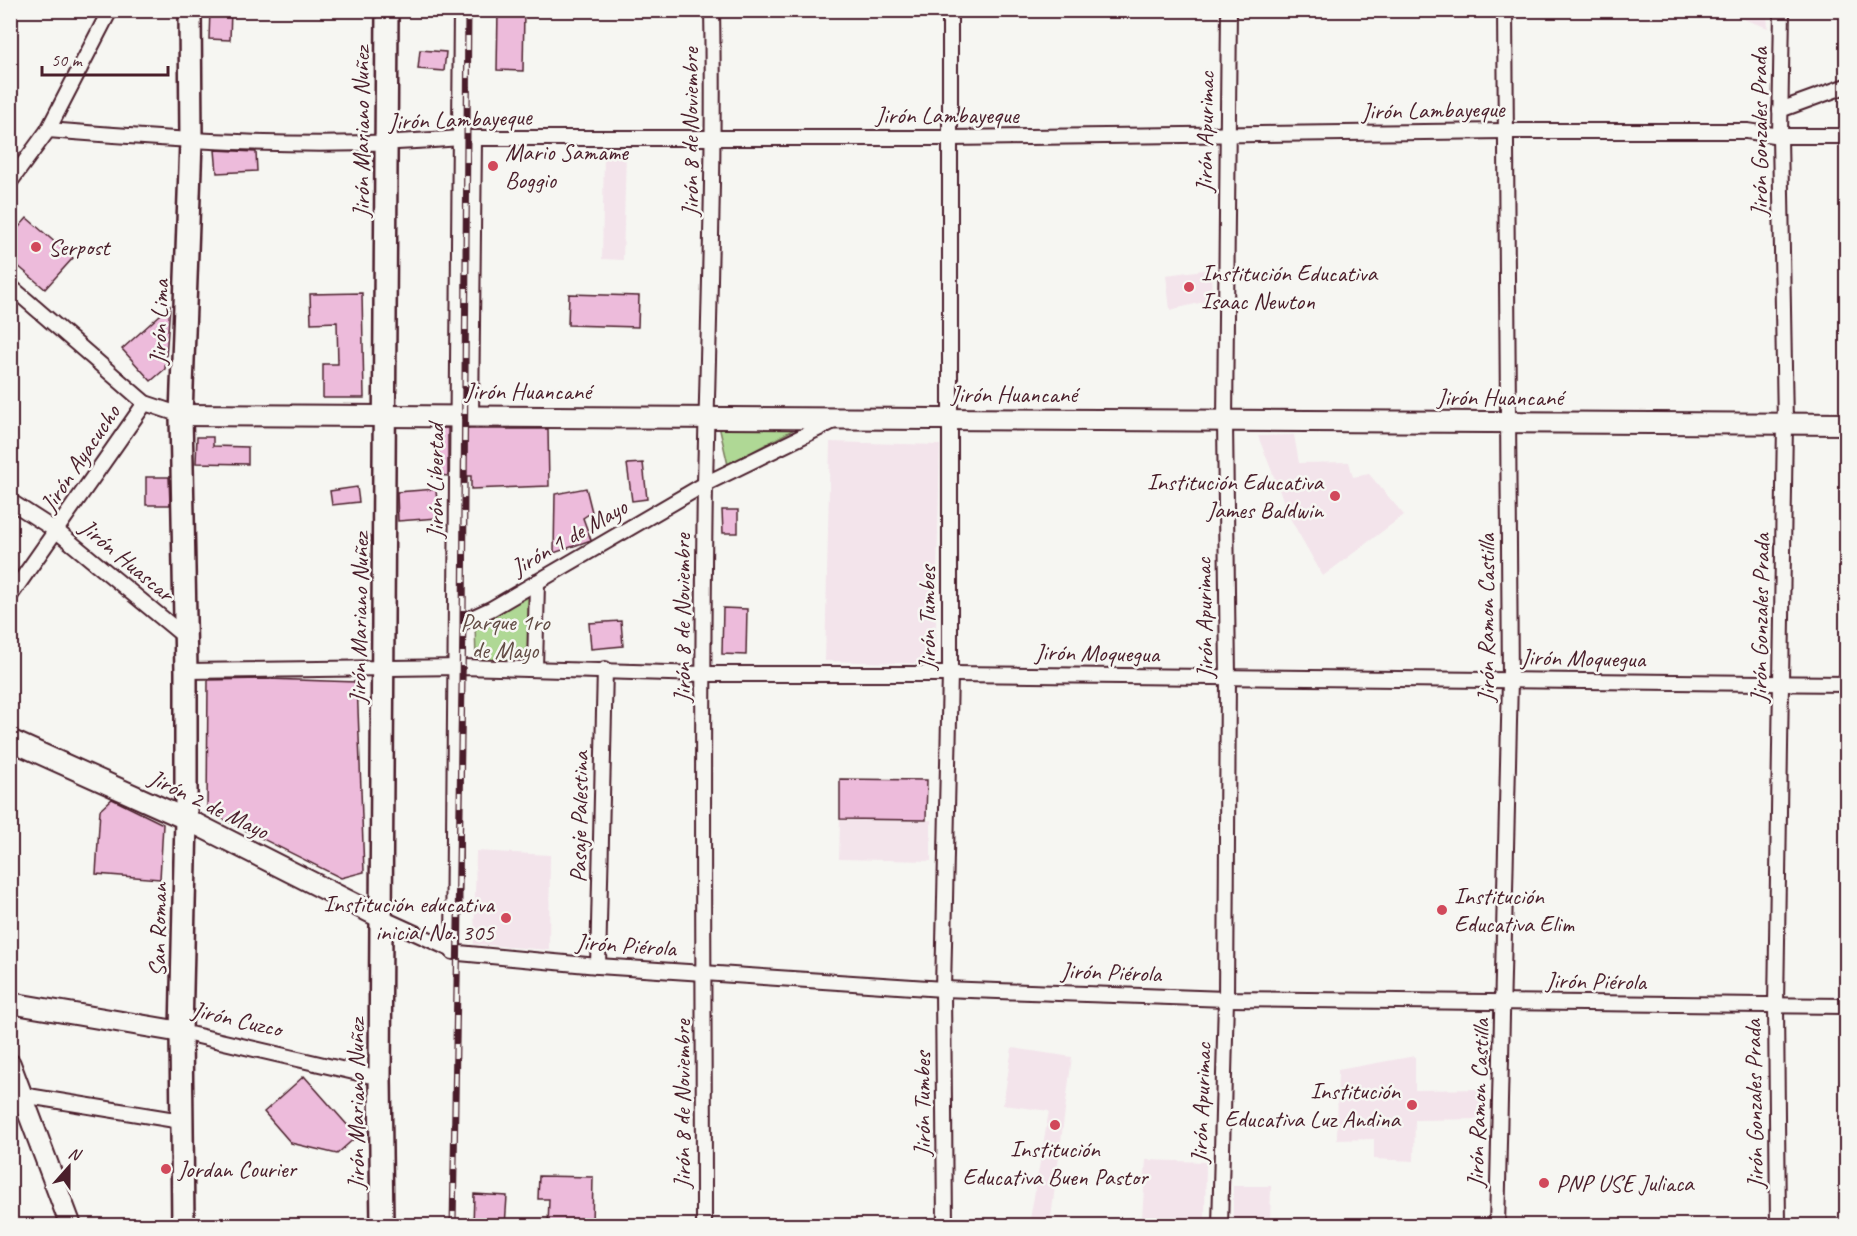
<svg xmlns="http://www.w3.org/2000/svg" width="1857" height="1236" font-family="Caveat,sans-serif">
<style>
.built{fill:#f3e4eb}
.green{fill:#afd895;stroke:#7c7c60;stroke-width:1.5}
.building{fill:#edbbdb;stroke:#4a1f2b;stroke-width:1.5}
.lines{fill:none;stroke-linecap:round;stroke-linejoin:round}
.street-casing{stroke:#4a1f2b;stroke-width:18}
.secondary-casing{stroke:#4a1f2b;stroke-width:24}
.primary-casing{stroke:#4a1f2b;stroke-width:26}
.street{stroke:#f6f6f2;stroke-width:14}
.secondary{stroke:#f6f6f2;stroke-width:20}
.primary{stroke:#f6f6f2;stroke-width:21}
.rail-casing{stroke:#4a1f2b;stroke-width:7}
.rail{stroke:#f6f6f2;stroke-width:4.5;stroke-dasharray:14;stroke-linecap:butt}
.poi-dot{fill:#d1495b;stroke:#f6f6f2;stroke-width:2}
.labels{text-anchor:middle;stroke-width:5;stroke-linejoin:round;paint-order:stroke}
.street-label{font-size:24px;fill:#4a1f2b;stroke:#f6f6f2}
.poi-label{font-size:24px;fill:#4a1f2b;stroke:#f6f6f2;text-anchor:start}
.park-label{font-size:24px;fill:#634d46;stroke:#f6f6f2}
</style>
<rect width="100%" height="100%" fill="#f6f6f2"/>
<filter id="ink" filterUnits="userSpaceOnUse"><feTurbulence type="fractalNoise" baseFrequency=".0167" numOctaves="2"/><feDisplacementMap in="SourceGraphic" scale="12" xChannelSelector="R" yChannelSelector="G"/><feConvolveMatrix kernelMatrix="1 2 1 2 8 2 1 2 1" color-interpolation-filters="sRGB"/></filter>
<g filter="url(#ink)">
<g class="built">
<polygon points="1721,11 1767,11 1768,28"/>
<polygon points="604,152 626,152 623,260 602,259"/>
<polygon points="1211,269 1212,300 1170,310 1166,275"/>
<polygon points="1294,435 1299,463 1349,462 1353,477 1369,474 1404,515 1323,576 1291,520 1258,436"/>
<polygon points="830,442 940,445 935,664 825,661"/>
<polygon points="840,819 931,820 931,861 839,859"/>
<polygon points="476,851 550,855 549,950 474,944"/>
<polygon points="1012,1048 1072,1057 1050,1225 1029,1225 1049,1111 1003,1105"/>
<polygon points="1415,1056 1415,1090 1486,1089 1487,1119 1415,1120 1414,1161 1374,1159 1374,1139 1337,1140 1338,1070"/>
<polygon points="1146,1160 1206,1162 1205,1219 1142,1218"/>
<polygon points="1233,1186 1271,1186 1270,1225 1233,1225"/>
</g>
<g class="green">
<polygon points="719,426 800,426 728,465"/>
<polygon points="534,587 533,663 476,663 475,621"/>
</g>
<g class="building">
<polygon points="210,10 231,10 230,40 209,39"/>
<polygon points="498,10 524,10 523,71 497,70"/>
<polygon points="420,50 446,52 444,71 418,69"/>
<polygon points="215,150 256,152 257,171 217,173"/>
<polygon points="27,218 73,258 45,289 10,259 10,237"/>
<polygon points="362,293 364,398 323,398 323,364 338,364 337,322 311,323 310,294"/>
<polygon points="569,294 639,296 638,327 568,325"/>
<polygon points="170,306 165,369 151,381 122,349"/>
<polygon points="439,428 448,428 448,476 438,475"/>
<polygon points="466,429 548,429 549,486 471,489 471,476 466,476"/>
<polygon points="197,437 213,437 213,446 248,447 248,464 196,463"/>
<polygon points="643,463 647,499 632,501 627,464"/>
<polygon points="146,477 169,477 170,505 146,505"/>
<polygon points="357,487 359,502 332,505 330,491"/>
<polygon points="586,488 592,512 583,518 591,540 554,553 555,494"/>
<polygon points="436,489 438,518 398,521 397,492"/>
<polygon points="722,510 738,510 738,533 723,533"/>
<polygon points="723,608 747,609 746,655 722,654"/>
<polygon points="621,621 623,646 591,649 589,623"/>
<polygon points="267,679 357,682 364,872 341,878 207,811 208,680"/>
<polygon points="840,779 927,780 926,820 840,819"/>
<polygon points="112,799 163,824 160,879 96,874 100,810"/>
<polygon points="304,1076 357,1136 337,1154 291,1143 264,1112"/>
<polygon points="539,1176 593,1177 592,1226 548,1226 549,1199 538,1199"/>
<polygon points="474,1194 507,1196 505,1226 473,1226"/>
</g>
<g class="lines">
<g class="street-casing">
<g id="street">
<polyline points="1780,110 1846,86"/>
<path d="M 48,130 C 185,141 323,150 460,138 L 950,138 L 1505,131 L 1747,131 L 1780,136 L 1846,136"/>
<polyline points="10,182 48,130 110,10"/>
<polyline points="10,286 145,403 181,415"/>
<polyline points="471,417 474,140"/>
<polyline points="10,501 58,532 184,636"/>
<polyline points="10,596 145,403"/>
<polyline points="456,629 463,622 491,609 705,484 834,421"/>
<polyline points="535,668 537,582"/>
<polyline points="186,671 461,667 704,674 950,674 1846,684"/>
<polyline points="382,918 459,953 598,966 943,989 1226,999 1846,1006"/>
<polyline points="453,952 461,10"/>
<polyline points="598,966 605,669"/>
<polyline points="181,1032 380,1078"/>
<polyline points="22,1095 181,1121"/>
<path d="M 704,1226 C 704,979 701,733 705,487 C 708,328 715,169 712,10"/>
<polyline points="945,1226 943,989 950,674 950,10"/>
<polyline points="1220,1226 1226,999 1228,677 1225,421 1229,10"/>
<polyline points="1497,1226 1510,680 1505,10"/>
<polyline points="1778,1226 1776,1005 1785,424 1780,136 1782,10"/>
</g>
</g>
<g class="secondary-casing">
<g id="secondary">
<polyline points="181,415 1846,424"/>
<polyline points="10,740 186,819 382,918"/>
<polyline points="10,1003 181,1032"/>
<polyline points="10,1064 71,1226"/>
</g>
</g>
<g class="primary-casing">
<g id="primary">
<polyline points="183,1226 181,1032 186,819 186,671 181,415 191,141 190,10"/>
<polyline points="382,1226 380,1078 387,10"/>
</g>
</g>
<use href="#street" class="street"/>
<use href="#secondary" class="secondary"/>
<use href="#primary" class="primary"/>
<g class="rail-casing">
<polyline id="rail" points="453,1226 463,622 468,10"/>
</g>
<use href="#rail" class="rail"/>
</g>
</g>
<g class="poi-dot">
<circle cx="493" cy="166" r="6"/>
<circle cx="36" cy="247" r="6"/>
<circle cx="1189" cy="287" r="6"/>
<circle cx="1335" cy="496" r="6"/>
<circle cx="1442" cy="910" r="6"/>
<circle cx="506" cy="918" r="6"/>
<circle cx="1412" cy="1105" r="6"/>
<circle cx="1055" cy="1125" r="6"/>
<circle cx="166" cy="1169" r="6"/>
<circle cx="1544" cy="1183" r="6"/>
</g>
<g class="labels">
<g class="street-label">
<text transform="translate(1433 110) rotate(-1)" y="8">Jirón Lambayeque</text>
<text x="947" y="123">Jirón Lambayeque</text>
<text transform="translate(460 119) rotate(-2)" y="8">Jirón Lambayeque</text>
<text transform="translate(361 132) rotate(-90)" y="8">Jirón Mariano Nuñez</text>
<text transform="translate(690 132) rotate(-90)" y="8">Jirón 8 de Noviembre</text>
<text transform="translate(1205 132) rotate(-89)" y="8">Jirón Apurimac</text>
<text transform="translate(1759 132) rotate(-90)" y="8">Jirón Gonzales Prada</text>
<text transform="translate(159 322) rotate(-88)" y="8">Jirón Lima</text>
<text x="528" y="399">Jirón Huancané</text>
<text x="1014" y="402">Jirón Huancané</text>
<text x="1500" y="405">Jirón Huancané</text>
<text transform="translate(80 458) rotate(-56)" y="8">Jirón Ayacucho</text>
<text transform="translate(435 481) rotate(-90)" y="8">Jirón Libertad</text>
<text transform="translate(569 537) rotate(-30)" y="8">Jirón 1 de Mayo</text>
<text transform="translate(127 560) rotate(40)" y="8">Jirón Huascar</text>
<text transform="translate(359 618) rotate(-89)" y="8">Jirón Mariano Nuñez</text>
<text transform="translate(682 618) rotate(-90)" y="8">Jirón 8 de Noviembre</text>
<text transform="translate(927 618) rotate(-90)" y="8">Jirón Tumbes</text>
<text transform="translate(1204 618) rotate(-91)" y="8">Jirón Apurimac</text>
<text transform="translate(1486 618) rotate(-90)" y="8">Jirón Ramon Castilla</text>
<text transform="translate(1760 618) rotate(-89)" y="8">Jirón Gonzales Prada</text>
<text transform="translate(1097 653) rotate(1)" y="8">Jirón Moquegua</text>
<text transform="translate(1583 658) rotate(1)" y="8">Jirón Moquegua</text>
<text transform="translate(209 804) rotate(26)" y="8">Jirón 2 de Mayo</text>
<text transform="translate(579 817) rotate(-89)" y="8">Pasaje Palestina</text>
<text transform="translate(158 930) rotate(-89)" y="8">San Roman</text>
<text transform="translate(626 945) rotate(4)" y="8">Jirón Piérola</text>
<text transform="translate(1111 972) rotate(2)" y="8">Jirón Piérola</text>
<text transform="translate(1596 981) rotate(1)" y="8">Jirón Piérola</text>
<text transform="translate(237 1019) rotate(13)" y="8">Jirón Cuzco</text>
<text transform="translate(1201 1103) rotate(-88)" y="8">Jirón Apurimac</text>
<text transform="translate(1478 1103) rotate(-88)" y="8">Jirón Ramon Castilla</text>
<text transform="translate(356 1104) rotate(-90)" y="8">Jirón Mariano Nuñez</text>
<text transform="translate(682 1104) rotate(-90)" y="8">Jirón 8 de Noviembre</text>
<text transform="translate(922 1104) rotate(-90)" y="8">Jirón Tumbes</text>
<text transform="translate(1754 1104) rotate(-91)" y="8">Jirón Gonzales Prada</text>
</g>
<g class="poi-label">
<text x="505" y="160">Mario Samame<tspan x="505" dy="28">Boggio</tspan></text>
<text x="48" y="255">Serpost</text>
<text x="1201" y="281">Institución Educativa<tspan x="1201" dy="28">Isaac Newton</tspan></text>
<text x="1323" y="490" text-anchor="end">Institución Educativa<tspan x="1323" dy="28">James Baldwin</tspan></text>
<text x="1454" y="904">Institución<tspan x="1454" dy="28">Educativa Elim</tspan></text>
<text x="494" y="912" text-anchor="end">Institución educativa<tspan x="494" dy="28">inicial No. 305</tspan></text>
<text x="1400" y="1099" text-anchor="end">Institución<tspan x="1400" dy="28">Educativa Luz Andina</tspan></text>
<text x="1055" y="1157" text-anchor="middle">Institución<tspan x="1055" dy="28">Educativa Buen Pastor</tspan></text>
<text x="178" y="1177">Jordan Courier</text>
<text x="1556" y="1191">PNP USE Juliaca</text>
</g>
<g class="park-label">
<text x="505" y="630">Parque 1ro<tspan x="505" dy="28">de Mayo</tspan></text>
</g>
</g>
<rect width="1857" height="1236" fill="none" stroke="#f6f6f2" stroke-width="36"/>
<rect x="18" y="18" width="1821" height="1200" fill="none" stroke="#4a1f2b" stroke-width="2" filter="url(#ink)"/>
<g transform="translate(69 1167) rotate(21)" stroke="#f6f6f2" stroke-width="4.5" paint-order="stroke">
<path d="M0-4.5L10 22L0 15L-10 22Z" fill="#4a1f2b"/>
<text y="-9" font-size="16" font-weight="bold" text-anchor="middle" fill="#4a1f2b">N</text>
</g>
<path d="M42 66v9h126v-9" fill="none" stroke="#4a1f2b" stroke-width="3"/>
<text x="51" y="66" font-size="18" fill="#4a1f2b" stroke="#f6f6f2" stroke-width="4.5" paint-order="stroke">50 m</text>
</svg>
